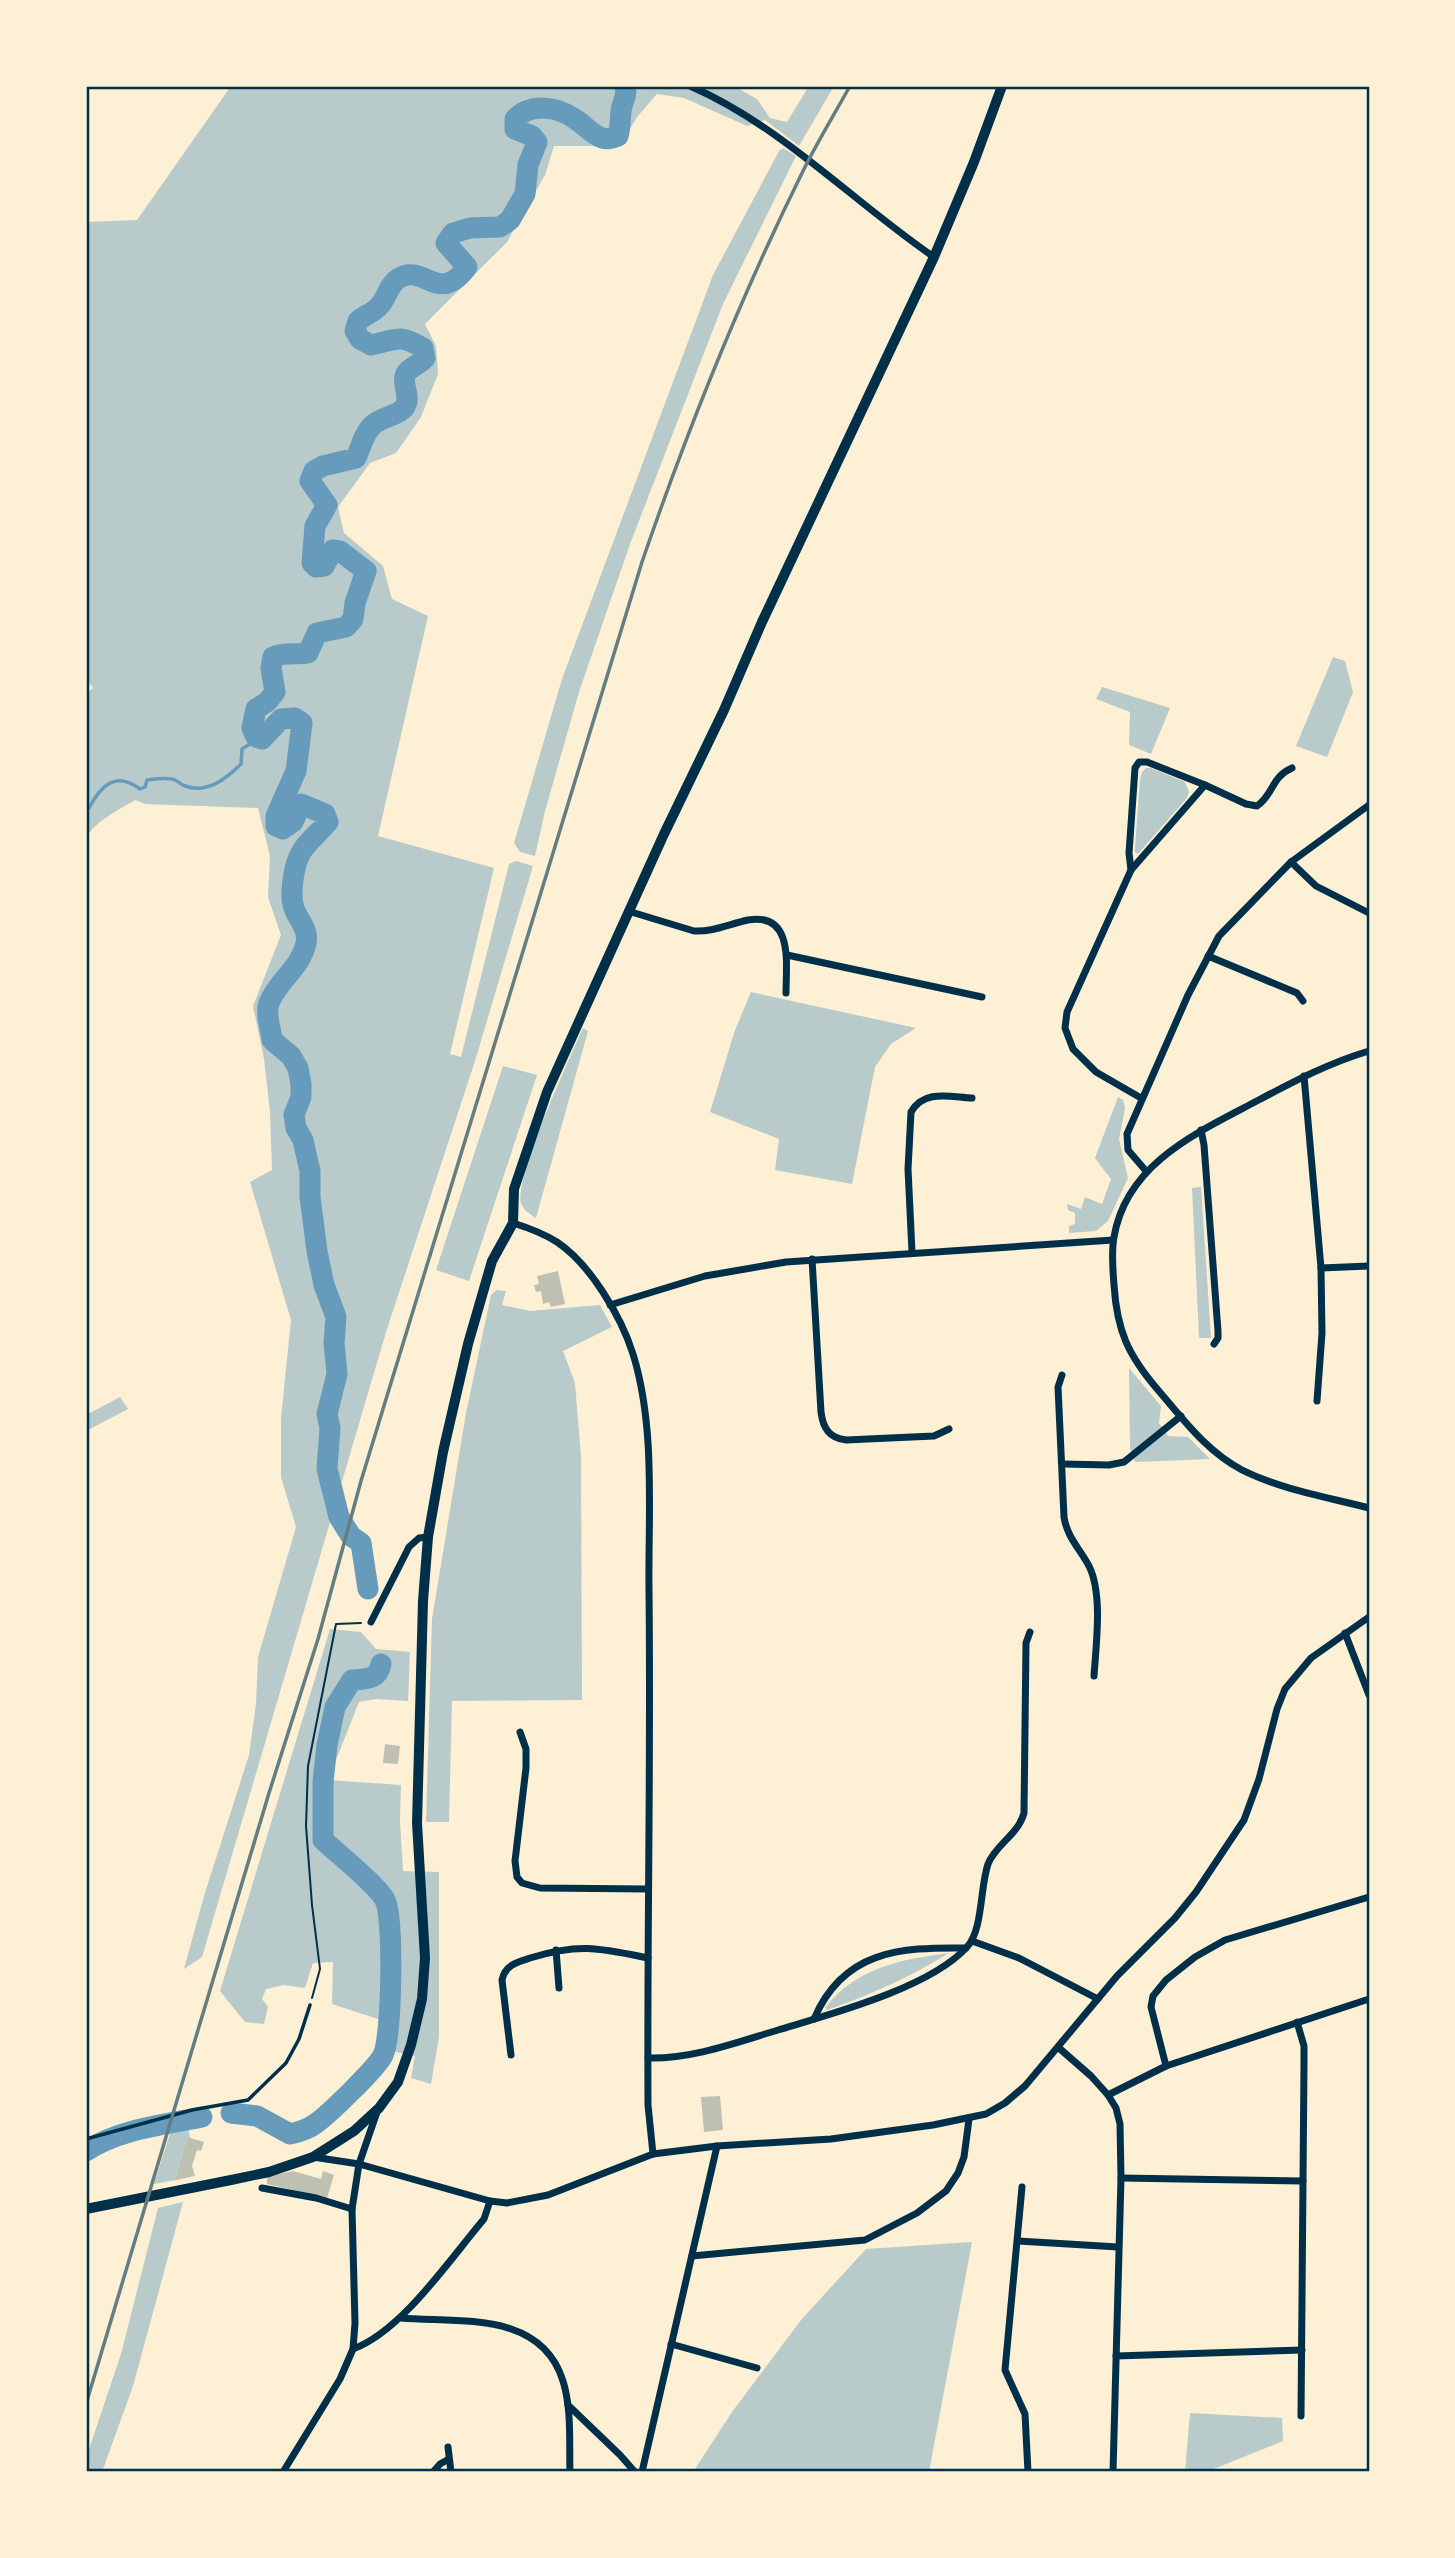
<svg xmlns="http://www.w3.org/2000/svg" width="1455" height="2558" font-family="'Roboto Serif',serif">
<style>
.green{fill:#b9caca}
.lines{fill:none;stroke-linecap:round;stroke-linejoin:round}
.stream{stroke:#669bbc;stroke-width:3.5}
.river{stroke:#669bbc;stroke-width:21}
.building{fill:#bec0b2}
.path{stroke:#003049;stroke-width:2}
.service{stroke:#003049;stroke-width:3.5}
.minor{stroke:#003049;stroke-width:7}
.secondary{stroke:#003049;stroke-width:10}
.rail{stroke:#657d81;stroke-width:3.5}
.neatline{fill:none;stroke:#003049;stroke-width:2.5}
</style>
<rect width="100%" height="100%" fill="#fdf0d5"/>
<g class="green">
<path d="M 231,86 L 734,86 L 757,99 L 770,118 L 787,122 L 809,86 L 834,86 L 799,146 L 765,120 L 747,126 L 684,98 L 657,94 L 637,117 L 620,146 L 554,146 L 545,175 L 507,242 L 425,324 L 436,346 L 438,374 L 421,417 L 396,453 L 370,463 L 338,507 L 344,533 L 383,566 L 392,599 L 428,616 L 378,836 L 494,868 L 450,1054 L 461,1057 L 509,864 L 516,861 L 533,866 L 475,1061 L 386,1332 L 202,1957 L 184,1969 L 204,1896 L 249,1755 L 256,1704 L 258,1657 L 296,1527 L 281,1477 L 281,1418 L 291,1320 L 250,1182 L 272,1170 L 270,1112 L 264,1059 L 253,1006 L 281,935 L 268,897 L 270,856 L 258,808 L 145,804 L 135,800 C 119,810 95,821 86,838 L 86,693 L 93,688 L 86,678 L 86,222 L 137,220 Z"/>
<polygon points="783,148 796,156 723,304 630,544 579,692 545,811 535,856 520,852 514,843 562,679 713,275 779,151"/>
<polygon points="1333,657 1345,661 1353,692 1327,757 1296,746"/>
<polygon points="1102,687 1170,708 1151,754 1129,745 1130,712 1096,699"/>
<polygon points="1146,768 1151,768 1185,782 1189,792 1187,798 1138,854 1135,852 1135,847 1140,779 1142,772"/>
<polygon points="751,992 916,1028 891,1044 875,1067 852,1184 775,1170 779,1139 710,1112 735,1030"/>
<path d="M 583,1028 L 588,1031 L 536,1218 C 530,1214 523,1210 521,1203 C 515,1175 570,1058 583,1028 Z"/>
<polygon points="503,1066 537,1075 469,1281 436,1270"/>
<polygon points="1118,1097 1123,1100 1125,1108 1119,1139 1128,1178 1108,1221 1096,1231 1069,1233 1069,1226 1075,1224 1075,1213 1068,1210 1067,1204 1081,1209 1085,1197 1102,1204 1111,1179 1095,1158"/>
<polygon points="1201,1187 1211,1338 1199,1338 1192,1188"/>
<polygon points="497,1290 506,1291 502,1305 530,1311 600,1305 612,1327 563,1351 575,1383 581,1457 582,1700 452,1701 449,1822 426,1822 432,1619 466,1413 491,1295"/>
<polygon points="1129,1368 1161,1406 1159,1423 1168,1436 1188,1437 1210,1459 1135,1462 1130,1448"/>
<polygon points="120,1397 128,1409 86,1431 86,1415"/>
<polygon points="330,1629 361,1632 376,1649 410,1652 408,1701 376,1699 359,1702 328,1780 401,1785 400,1821 403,1871 439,1872 439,2037 431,2084 411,2078 415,2056 377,2048 384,2021 332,2004 333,1962 313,1963 305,1988 284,1985 266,1989 262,1999 268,2007 264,2024 245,2022 220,1991"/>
<path d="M 949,1953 C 910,1977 870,1995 827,2010 L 825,2008 C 855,1968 902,1959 949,1953 Z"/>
<polygon points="187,2115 190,2138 187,2137 176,2176 176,2180 154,2184 175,2118"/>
<polygon points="183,2202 133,2386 102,2472 86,2472 86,2458 121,2354 158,2208"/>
<polygon points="972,2242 929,2472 693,2472 732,2412 801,2320 866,2249"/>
<polygon points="1190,2413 1282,2418 1283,2441 1206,2472 1185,2472"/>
</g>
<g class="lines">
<path class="stream" d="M 86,808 L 89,808 C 101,785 116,771 140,789 L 145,787 L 147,780 C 155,779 168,777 175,780 C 179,782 182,785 185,786 C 207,794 226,779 241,764 L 242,749 L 250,744 L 256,737"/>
<g class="river">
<path d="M 368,1589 L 361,1543 L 351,1536 L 339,1517 L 327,1469 L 330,1428 L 327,1414 L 337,1374 L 334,1343 L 336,1317 L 324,1285 L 317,1251 L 310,1197 L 310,1171 L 303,1140 L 296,1128 L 294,1115 L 301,1097 L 301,1084 L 298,1068 L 291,1056 L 272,1040 C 271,1029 265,1013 269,1003 C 278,980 301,968 306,943 C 309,929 298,920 294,908 C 289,894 294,863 302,851 C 309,840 320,832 328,822 L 325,814 L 301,804 L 293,822 L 283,829 L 276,826 L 276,816 L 296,771 L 302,723 L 295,718 L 281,719 L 262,739 L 256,737 L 252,728 L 256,709 L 267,702 L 275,692 L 271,668 L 273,657 C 284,652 296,655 308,653 L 317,633 L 346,627 L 353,619 L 355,603 L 366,571 L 340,551 L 333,550 L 324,566 L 316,567 L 312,563 L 315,526 L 327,505 L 310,481 L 314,471 L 323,466 L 356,458 C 361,447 364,432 374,424 C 382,417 397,416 404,408 C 412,398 402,386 405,376 C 408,367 420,365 425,358 L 423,348 C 398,333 397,340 371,345 L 360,339 L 355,331 L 358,321 C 365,315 375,312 380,305 C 387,297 389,284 399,278 C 424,263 439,306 467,267 L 446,243 L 453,233 L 470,228 L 500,227 L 510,220 L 525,194 L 528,165 L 537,142 L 532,136 L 515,129 L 515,119 C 530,103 557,106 575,119 C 585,125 591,134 602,138 C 608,140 612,138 618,136 C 621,126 620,120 621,111 C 622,101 628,96 625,86"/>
<path d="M 231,2113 L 257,2116 L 290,2134 C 299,2132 307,2130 315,2124 C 327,2116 377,2068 383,2055 C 392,2038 394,1917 385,1900 C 378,1886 337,1853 323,1840 L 323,1782 L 327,1745 L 335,1707 L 352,1680 C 366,1679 378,1680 381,1664"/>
<path d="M 86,2151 C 119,2129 163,2125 202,2117"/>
</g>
</g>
<g class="building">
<polygon points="558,1271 565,1304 551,1307 549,1302 543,1304 541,1291 536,1292 534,1285 539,1284 537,1276"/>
<polygon points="385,1744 400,1746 398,1764 383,1763"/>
<polygon points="720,2096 723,2130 704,2132 701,2097"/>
<polygon points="187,2137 204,2142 201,2151 197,2150 192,2166 195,2176 176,2180 176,2176"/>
<polygon points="293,2171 321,2179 323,2171 334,2175 327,2198 267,2184 267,2177"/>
</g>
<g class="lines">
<polyline class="path" points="312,1998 320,1969 312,1905 306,1826 308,1766 336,1624 361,1623"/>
<polyline class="service" points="86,2139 192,2110 248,2100 286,2063 299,2039 310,2005"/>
<g class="minor">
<path d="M 690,86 C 782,126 852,201 934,257"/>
<polyline points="1291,862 1316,886 1369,913"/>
<polyline points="1131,870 1129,853 1135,768 1139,762 1147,762 1205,785"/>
<path d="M 628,911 L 694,931 C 713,932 729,924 748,920 C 794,912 786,964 786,993"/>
<polyline points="787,955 982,997"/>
<polyline points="1208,956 1297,993 1303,1001"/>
<path d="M 1369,1051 C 1328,1063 1291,1083 1253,1103 C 1194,1134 1126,1165 1114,1237 C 1111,1253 1113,1270 1114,1285 C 1117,1331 1128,1355 1158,1390 C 1183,1419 1207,1452 1242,1470 C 1282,1490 1327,1497 1369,1508"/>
<polyline points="1304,1076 1321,1268 1322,1333 1317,1401"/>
<path d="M 1141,1098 L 1096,1072 L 1073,1049 L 1065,1028 L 1067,1012 L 1131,870 L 1205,785 L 1246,804 L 1257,806 C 1274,794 1271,777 1292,768"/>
<polyline points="1201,1130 1204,1145 1218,1331 1218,1338 1214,1344"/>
<polyline points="1146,1171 1128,1150 1127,1134 1188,995 1219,936 1291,862 1369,805"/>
<path d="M 513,1223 C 529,1228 543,1233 557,1242 C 590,1264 621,1316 633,1354 C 656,1428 648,1515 649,1591 C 651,1762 647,1934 648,2105 L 653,2154"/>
<path d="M 912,1252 L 908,1169 L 911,1112 C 924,1089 950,1097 972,1098"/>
<path d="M 812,1259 L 821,1412 C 823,1428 829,1438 846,1440 L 934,1436 L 949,1429"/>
<polyline points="1321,1268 1369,1266"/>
<polyline points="610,1305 705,1276 786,1262 1113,1240"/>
<path d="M 1062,1375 L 1058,1387 L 1064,1517 C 1067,1537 1080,1549 1089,1566 C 1103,1594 1096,1645 1094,1676"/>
<polyline points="1063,1464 1109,1465 1124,1462 1181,1416"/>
<polyline points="371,1622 409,1547 419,1538 428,1537"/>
<polyline points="1345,1633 1369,1695"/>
<polyline points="520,1732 526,1749 526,1768 515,1861 517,1877 522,1883 540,1888 648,1889"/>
<polyline points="972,1941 1019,1958 1098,1999"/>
<polyline points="556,1950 559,1988"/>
<path d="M 814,2019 C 843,1951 899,1947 966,1948"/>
<polyline points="1297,2022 1304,2046 1304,2064 1301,2416"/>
<polyline points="1059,2048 1091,2076 1108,2095 1116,2108 1120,2124 1121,2178 1113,2472"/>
<path d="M 511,2055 L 502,1980 C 505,1965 517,1962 530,1958 C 579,1943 599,1948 648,1958"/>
<path d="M 648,2058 C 692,2059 735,2043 778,2030 C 831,2014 930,1988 967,1947 C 983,1930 980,1887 988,1864 C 996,1844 1018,1835 1024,1813 L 1026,1643 L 1030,1632"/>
<polyline points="1166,2066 1151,2007 1153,1996 1166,1980 1195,1957 1225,1940 1369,1897"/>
<polyline points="1108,2095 1166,2066 1369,1999"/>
<polyline points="313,2157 359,2164 490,2201 507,2203 548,2195 653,2154 717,2146 831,2139 933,2125 986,2114 1005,2103 1025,2086 1117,1976 1175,1918 1196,1892 1244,1820 1259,1779 1277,1709 1285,1689 1311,1658 1369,1617"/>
<polyline points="1121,2178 1303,2181"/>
<polyline points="1022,2187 1005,2370 1025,2414 1028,2472"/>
<polyline points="262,2188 316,2198 352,2209"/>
<polyline points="1018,2241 1118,2247"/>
<polyline points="692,2256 865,2240 917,2213 946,2191 958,2173 964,2157 969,2119"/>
<path d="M 401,2318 C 458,2323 541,2310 563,2381 C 572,2410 569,2443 570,2472"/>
<polyline points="671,2344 757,2368"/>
<path d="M 353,2349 C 402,2331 450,2259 484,2219 L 490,2201"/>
<polyline points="1116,2356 1302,2350"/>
<polyline points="568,2405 620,2455 635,2472"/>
<polyline points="448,2447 451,2472"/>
<polyline points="283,2472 340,2379 353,2349 355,2323 352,2209 359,2164 377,2112"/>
<polyline points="433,2472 440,2464 449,2459"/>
<polyline points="642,2472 717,2146"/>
</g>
<polyline class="secondary" points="86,2209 231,2180 269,2172 313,2157 354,2131 379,2108 398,2082 411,2045 422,1999 425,1958 417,1823 423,1601 428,1537 443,1452 468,1344 492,1261 513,1223 514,1189 547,1092 664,834 724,710 762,622 934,257 974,162 1002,86"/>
<path class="rail" d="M 86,2404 L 269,1793 L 318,1639 L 361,1481 L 642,562 C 688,428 741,296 804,169 C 818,141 835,113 850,86"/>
</g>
<rect width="1455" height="2558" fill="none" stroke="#fdf0d5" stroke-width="175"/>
<rect x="88" y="88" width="1280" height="2382" class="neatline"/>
</svg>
